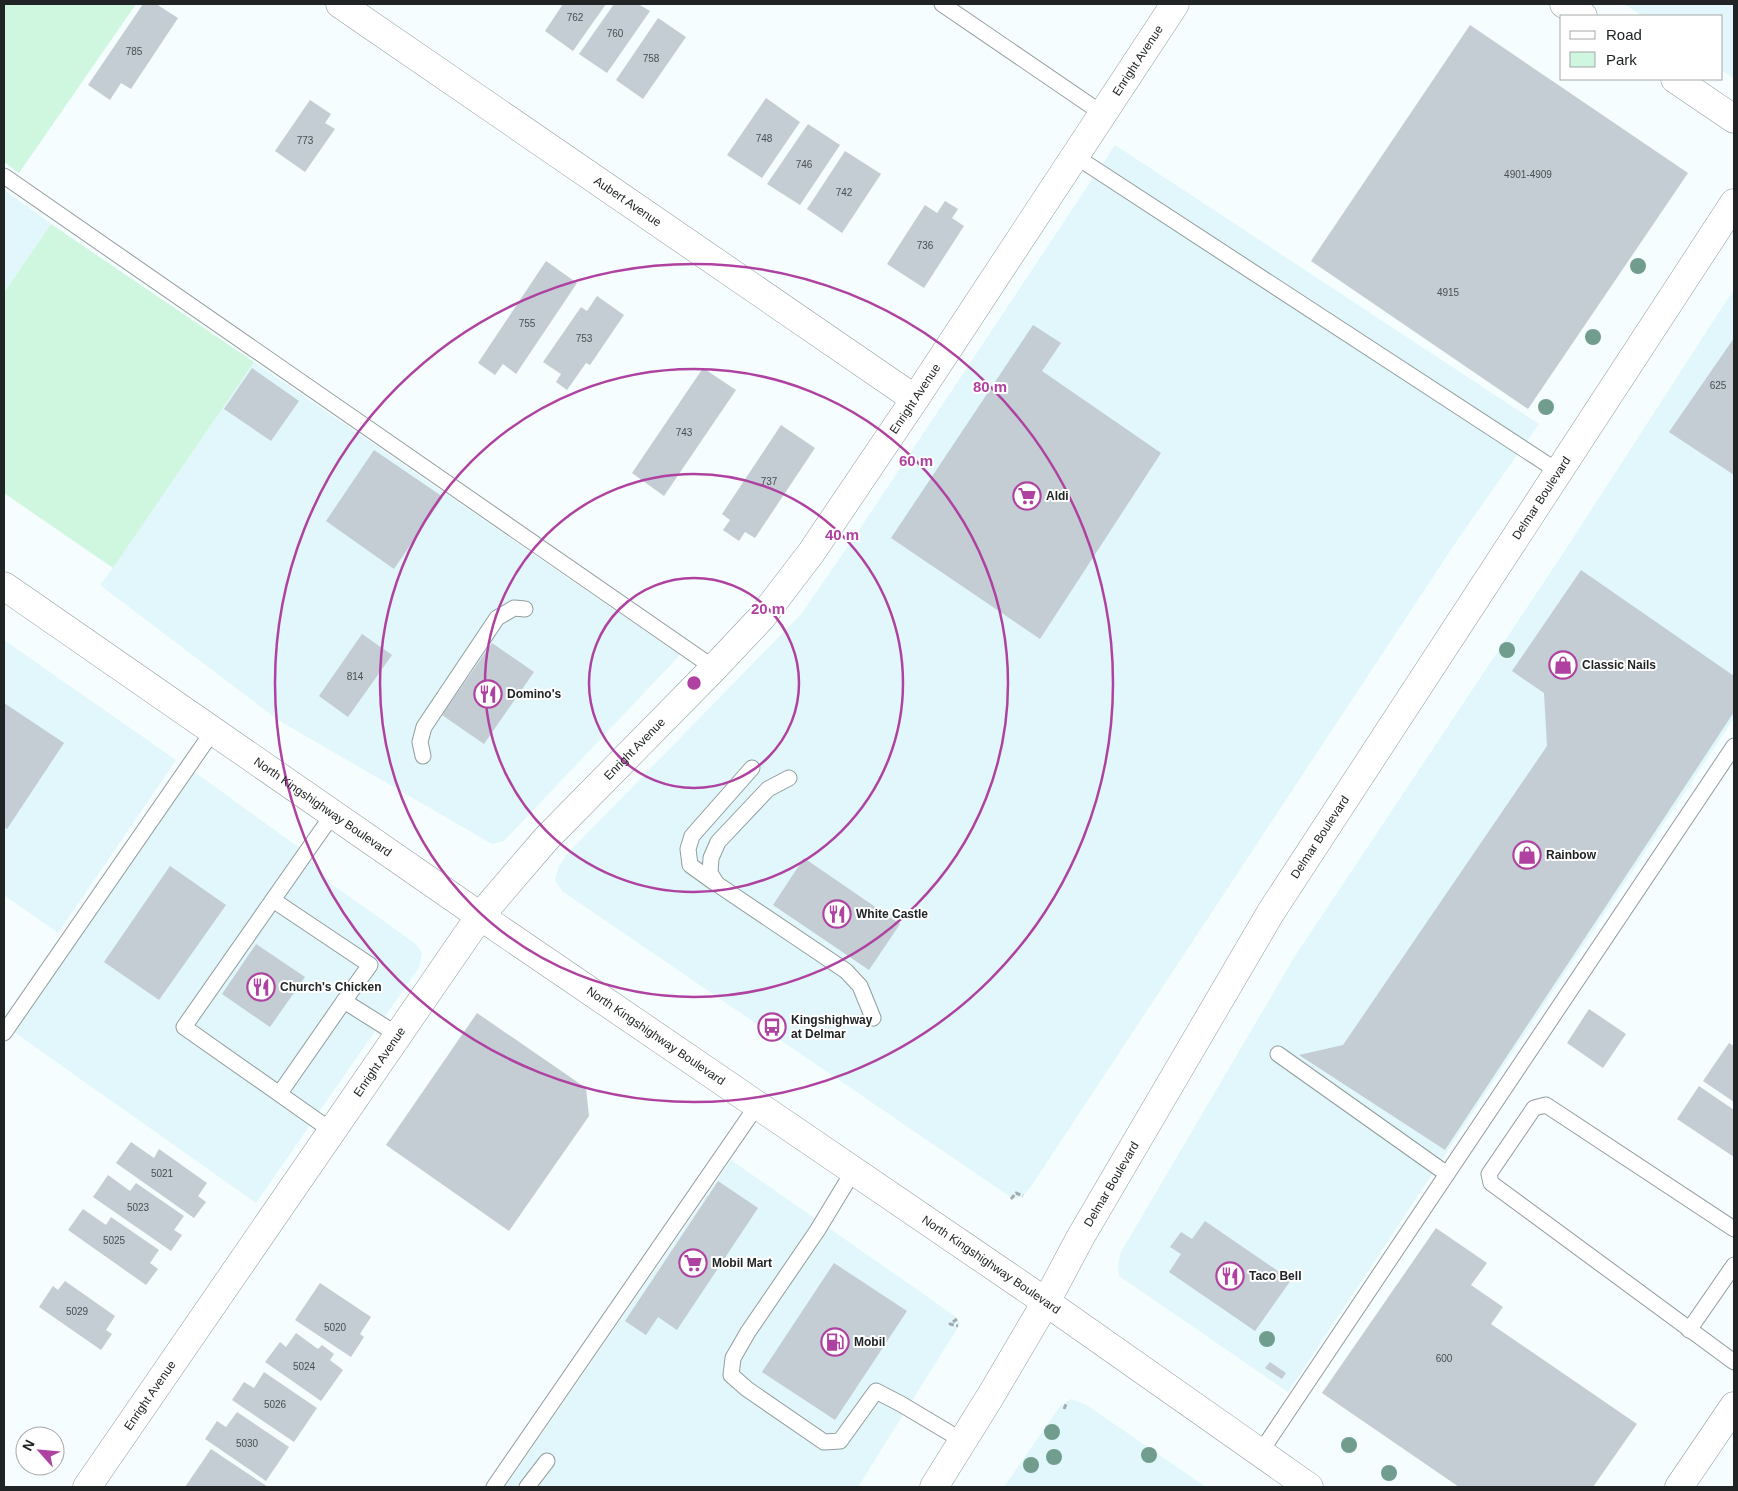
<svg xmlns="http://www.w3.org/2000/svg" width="1738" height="1491" font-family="Helvetica,sans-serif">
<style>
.built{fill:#e1f7fb}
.green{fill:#cff6df}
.building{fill:#c3cdd3}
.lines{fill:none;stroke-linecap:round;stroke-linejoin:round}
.service-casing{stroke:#919c9e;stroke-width:17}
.minor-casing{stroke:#919c9e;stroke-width:29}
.secondary-casing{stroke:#919c9e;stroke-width:29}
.primary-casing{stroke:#919c9e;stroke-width:29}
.path{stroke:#a4aaab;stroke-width:3;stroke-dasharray:5 2.5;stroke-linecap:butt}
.service{stroke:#fff;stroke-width:15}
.minor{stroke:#fff;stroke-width:28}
.secondary{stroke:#fff;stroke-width:28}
.primary{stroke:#fff;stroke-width:28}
.tree{fill:#709d8d}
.ring{fill:none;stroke:#af42a1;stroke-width:2.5}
.labels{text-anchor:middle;stroke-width:4;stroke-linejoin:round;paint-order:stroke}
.number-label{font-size:10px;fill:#494e50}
.street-label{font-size:12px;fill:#202425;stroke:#fff}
.poi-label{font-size:12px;font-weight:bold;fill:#202425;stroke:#fff;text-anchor:start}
.centre{fill:#af42a1;stroke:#fff;stroke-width:2.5}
.ring-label{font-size:15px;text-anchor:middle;font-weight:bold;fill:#af42a1;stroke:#fff;stroke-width:4;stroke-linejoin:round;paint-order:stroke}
</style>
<rect width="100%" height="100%" fill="#f6fdfe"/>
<g class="built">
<polygon points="1624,4 1734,4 1734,79 1722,70 1722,16 1643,16"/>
<polygon points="1115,145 1539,424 1458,539 1030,1188 1023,1196 1015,1199 1006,1194 562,891 555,880 559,866 568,853 802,613 857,533"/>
<polygon points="4,190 51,224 4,293"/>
<polygon points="1734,289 1734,718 1288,1392 1119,1276 1118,1265 1121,1252 1295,956 1564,552"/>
<polygon points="254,362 680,655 504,841 492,844 278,720 100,585 113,568"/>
<polygon points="4,640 176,760 58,933 4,895"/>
<polygon points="193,771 301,849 333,885 416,944 422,953 419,968 409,982 256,1203 14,1032"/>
<polygon points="731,1160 955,1316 960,1324 858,1487 505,1487"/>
<polygon points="1071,1399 1085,1404 1206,1487 1004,1487 1060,1406"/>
</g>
<g class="green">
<polygon points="4,4 136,4 19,173 4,162"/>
<polygon points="51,224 254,362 113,568 4,493 4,293"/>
</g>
<g class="building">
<polygon points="143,4 156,4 178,18 131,89 121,83 110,100 88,85"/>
<polygon points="563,4 606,4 573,51 545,31"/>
<polygon points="614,4 638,4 650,11 607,73 579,54"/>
<polygon points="658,18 686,37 643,99 616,80"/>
<polygon points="1470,25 1688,173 1528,409 1311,261"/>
<polygon points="766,98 800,122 762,178 727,155"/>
<polygon points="310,100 331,114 325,123 335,129 305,172 275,151"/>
<polygon points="808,124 840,145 800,205 767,184"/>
<polygon points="845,151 881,174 842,233 807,209"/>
<polygon points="945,201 958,209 952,218 964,226 924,288 887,264 925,205 937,213"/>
<polygon points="546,261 577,283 516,374 503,364 495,375 478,363"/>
<polygon points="597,296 624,315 590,365 586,363 567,390 556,382 561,374 543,362 581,307 587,311"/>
<polygon points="1033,325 1061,343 1042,371 1161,453 1040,639 891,538"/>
<polygon points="1734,338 1734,475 1669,432"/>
<polygon points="252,368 299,401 271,441 224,409"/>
<polygon points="703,368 736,390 664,496 632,473"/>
<polygon points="781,425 815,448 755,538 745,532 739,541 723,530 730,520 722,514"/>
<polygon points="374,450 443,497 394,569 326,521"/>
<polygon points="1581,570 1734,676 1734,712 1445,1150 1299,1055 1343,1045 1547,746 1544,693 1512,671"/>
<polygon points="362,634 392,655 348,717 319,696"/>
<polygon points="492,643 534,672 484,744 442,715"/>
<polygon points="4,703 64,743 7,829 4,827"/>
<polygon points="804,858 900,924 869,970 773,905"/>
<polygon points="170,866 226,905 159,1000 104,962"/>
<polygon points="256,944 305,977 270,1027 222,994"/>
<polygon points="1589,1009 1626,1034 1603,1068 1567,1043"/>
<polygon points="477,1013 586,1088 589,1116 509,1231 386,1145"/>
<polygon points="1729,1043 1734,1046 1734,1102 1703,1081"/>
<polygon points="1699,1086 1734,1110 1734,1157 1677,1119"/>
<polygon points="131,1142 154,1158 159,1149 207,1183 198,1196 206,1202 194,1218 116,1163"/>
<polygon points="108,1175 130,1191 136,1183 184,1216 174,1230 182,1235 171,1251 93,1197"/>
<polygon points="718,1181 758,1208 677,1330 658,1317 646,1335 625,1321"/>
<polygon points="83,1209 106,1225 111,1217 159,1250 150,1263 158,1269 146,1285 68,1230"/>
<polygon points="1205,1221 1291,1280 1255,1331 1169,1272 1181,1254 1170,1247 1181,1232 1192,1239"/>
<polygon points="1436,1228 1487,1263 1471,1285 1503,1307 1491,1324 1637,1424 1593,1487 1459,1487 1322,1393"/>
<polygon points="834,1263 907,1311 835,1420 762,1372"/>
<polygon points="65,1281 115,1316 106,1330 112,1334 101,1350 39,1307 53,1286 58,1290"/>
<polygon points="320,1283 371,1317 360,1334 364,1337 351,1357 295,1320"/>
<polygon points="296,1333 318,1349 322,1345 334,1354 330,1360 343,1370 321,1401 265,1362 280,1342 286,1347"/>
<polygon points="1270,1362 1286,1373 1282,1379 1265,1368"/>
<polygon points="264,1372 317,1408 294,1442 232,1400 244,1382 254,1388"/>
<polygon points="237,1412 289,1447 266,1481 205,1439 217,1421 226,1427"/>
<polygon points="211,1449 268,1487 185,1487"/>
</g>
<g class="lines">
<g class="service-casing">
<g id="service">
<polyline points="942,4 1103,114"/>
<polyline points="1075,156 1559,472"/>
<polyline points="4,176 714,668"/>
<polyline points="423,756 420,742 424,727 497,618 514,608 525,609"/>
<polyline points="789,778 768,789 718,842 711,858 710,873 717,884 846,971 860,986 873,1018"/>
<polyline points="715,883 690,865 688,849 692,836 752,768"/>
<polyline points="273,900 370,965 344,1001 398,1035"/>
<polyline points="4,1033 213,731"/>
<polyline points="1278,1054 1447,1174"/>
<polyline points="280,1093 344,1001"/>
<polyline points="332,1131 184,1027 333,814"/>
<polyline points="854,1170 817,1231 748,1332 733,1358 731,1375 747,1389 824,1442 840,1441 876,1391 901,1404 963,1441"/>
<polyline points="1734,1229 1546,1105 1534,1108 1489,1174 1491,1183 1734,1362"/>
<polyline points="1689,1330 1734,1265"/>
<polyline points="1260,1453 1734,746"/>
<polyline points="494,1487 758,1104"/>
<polyline points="527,1487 547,1461"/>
</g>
</g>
<g class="minor-casing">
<g id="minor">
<path id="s1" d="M 340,4 L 915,399"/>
<polyline points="1564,4 1583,16"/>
<polyline points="1675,79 1734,119"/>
<path id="s2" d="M 87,1487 L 480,916 L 546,839 L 714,668 L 762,617 L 811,553 L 915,399 L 1175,4"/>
<polyline points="1679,1487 1734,1406"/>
</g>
</g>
<g class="secondary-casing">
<g id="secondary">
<path id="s3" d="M 934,1487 L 990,1397 L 1046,1302 L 1080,1238 L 1271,912 L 1734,203"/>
</g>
</g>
<g class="primary-casing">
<g id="primary">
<path id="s4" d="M 4,586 L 480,916 L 1046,1302 L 1309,1487"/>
</g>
</g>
<g class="path">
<polyline points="1011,1199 1016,1193 1023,1196"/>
<polyline points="957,1319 950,1324 958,1326"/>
<polyline points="1064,1409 1067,1402"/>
</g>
<use href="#service" class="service"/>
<use href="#minor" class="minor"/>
<use href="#secondary" class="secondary"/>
<use href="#primary" class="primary"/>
</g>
<g class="tree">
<circle cx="1638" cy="266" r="8"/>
<circle cx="1593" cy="337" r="8"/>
<circle cx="1546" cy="407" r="8"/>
<circle cx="1507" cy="650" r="8"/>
<circle cx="1267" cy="1339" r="8"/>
<circle cx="1052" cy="1432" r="8"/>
<circle cx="1349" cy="1445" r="8"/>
<circle cx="1149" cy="1455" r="8"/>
<circle cx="1054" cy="1457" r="8"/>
<circle cx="1031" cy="1465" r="8"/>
<circle cx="1389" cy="1473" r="8"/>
</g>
<g class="ring">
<circle cx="694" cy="683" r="105"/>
<circle cx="694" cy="683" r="209"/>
<circle cx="694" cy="683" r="314"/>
<circle cx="694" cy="683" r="419"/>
</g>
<defs>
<g id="supermarket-ring" transform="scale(1.4375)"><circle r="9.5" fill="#fff" stroke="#af42a1" stroke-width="1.5"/><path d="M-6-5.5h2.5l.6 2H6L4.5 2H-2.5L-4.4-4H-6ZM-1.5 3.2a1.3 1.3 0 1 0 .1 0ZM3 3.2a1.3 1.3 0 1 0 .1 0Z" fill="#af42a1"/></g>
<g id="shop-ring" transform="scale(1.4375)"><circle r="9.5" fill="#fff" stroke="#af42a1" stroke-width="1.5"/><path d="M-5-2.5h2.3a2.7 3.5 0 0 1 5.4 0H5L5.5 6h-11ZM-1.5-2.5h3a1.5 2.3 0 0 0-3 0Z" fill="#af42a1"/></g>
<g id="restaurant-ring" transform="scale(1.4375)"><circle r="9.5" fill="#fff" stroke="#af42a1" stroke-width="1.5"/><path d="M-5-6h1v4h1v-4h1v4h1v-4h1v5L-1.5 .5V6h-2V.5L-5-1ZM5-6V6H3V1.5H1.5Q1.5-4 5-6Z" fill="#af42a1"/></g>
<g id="bus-ring" transform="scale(1.4375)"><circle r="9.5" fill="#fff" stroke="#af42a1" stroke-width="1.5"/><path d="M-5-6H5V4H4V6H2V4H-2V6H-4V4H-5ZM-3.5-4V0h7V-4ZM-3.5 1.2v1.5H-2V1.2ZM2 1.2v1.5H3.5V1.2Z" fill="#af42a1"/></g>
<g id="fuel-ring" transform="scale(1.4375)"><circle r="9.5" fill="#fff" stroke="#af42a1" stroke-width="1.5"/><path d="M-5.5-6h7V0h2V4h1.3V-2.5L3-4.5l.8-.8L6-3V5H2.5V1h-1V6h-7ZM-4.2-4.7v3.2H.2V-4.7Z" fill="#af42a1"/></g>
</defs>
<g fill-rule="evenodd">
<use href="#supermarket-ring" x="1027" y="496"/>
<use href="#shop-ring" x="1563" y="665"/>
<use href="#restaurant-ring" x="488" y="694"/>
<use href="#shop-ring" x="1527" y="855"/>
<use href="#restaurant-ring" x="837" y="914"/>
<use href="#restaurant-ring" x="261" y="987"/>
<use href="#bus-ring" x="772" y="1027"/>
<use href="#supermarket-ring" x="693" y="1263"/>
<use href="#restaurant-ring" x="1230" y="1276"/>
<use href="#fuel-ring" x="835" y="1342"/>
</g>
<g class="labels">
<g class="number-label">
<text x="575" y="21">762</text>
<text x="615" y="37">760</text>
<text x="134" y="55">785</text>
<text x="651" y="62">758</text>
<text x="764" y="142">748</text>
<text x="305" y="144">773</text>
<text x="804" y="168">746</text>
<text x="1528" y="178">4901-4909</text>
<text x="844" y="196">742</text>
<text x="925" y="249">736</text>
<text x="1448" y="296">4915</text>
<text x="527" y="327">755</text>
<text x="584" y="342">753</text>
<text x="1718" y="389">625</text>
<text x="684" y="436">743</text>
<text x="769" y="485">737</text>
<text x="355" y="680">814</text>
<text x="162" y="1177">5021</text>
<text x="138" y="1211">5023</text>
<text x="114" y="1244">5025</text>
<text x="77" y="1315">5029</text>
<text x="335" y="1331">5020</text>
<text x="1444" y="1362">600</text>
<text x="304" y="1370">5024</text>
<text x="275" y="1408">5026</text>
<text x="247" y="1447">5030</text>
</g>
<g class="street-label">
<text dy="4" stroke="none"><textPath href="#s2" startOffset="1776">Enright Avenue</textPath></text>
<text dy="4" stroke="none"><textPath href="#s1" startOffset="349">Aubert Avenue</textPath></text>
<text dy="4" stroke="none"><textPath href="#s2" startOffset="1371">Enright Avenue</textPath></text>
<text dy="4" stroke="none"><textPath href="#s3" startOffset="1161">Delmar Boulevard</textPath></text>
<text dy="4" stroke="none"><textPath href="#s2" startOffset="921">Enright Avenue</textPath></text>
<text dy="4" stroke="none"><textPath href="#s4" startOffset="388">North Kingshighway Boulevard</textPath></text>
<text dy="4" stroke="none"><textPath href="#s3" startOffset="756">Delmar Boulevard</textPath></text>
<text dy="4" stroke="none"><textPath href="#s4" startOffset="792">North Kingshighway Boulevard</textPath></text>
<text dy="4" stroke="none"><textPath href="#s2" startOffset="516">Enright Avenue</textPath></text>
<text dy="4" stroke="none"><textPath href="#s3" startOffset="351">Delmar Boulevard</textPath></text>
<text dy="4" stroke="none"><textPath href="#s4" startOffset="1198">North Kingshighway Boulevard</textPath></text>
<text dy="4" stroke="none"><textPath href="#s2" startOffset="111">Enright Avenue</textPath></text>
</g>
<g class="poi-label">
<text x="1046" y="500">Aldi</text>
<text x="1582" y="669">Classic Nails</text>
<text x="507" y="698">Domino's</text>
<text x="1546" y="859">Rainbow</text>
<text x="856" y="918">White Castle</text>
<text x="280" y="991">Church's Chicken</text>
<text x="791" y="1024">Kingshighway<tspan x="791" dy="14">at Delmar</tspan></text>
<text x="712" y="1267">Mobil Mart</text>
<text x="1249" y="1280">Taco Bell</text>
<text x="854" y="1346">Mobil</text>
</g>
</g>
<circle cx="694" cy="683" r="8" class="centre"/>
<g class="ring-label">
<text x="990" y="392">80 m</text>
<text x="916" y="466">60 m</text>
<text x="842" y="540">40 m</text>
<text x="768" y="614">20 m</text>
</g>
<rect width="1738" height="1491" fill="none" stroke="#202425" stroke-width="10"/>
<rect x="1560" y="15" width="162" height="65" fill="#ffffff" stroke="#a6a7a8"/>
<rect x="1570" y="31" width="25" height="8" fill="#ffffff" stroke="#a6a7a8"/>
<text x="1606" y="40" font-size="15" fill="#202425">Road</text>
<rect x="1570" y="52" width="25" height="15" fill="#cff6df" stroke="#a6a7a8"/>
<text x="1606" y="65" font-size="15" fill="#202425">Park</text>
<g transform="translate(40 1451) rotate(297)"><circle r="24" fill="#ffffff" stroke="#a6a7a8"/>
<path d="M0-4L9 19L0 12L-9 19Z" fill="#af42a1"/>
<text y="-8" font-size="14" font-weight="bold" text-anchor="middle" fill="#202425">N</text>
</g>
</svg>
